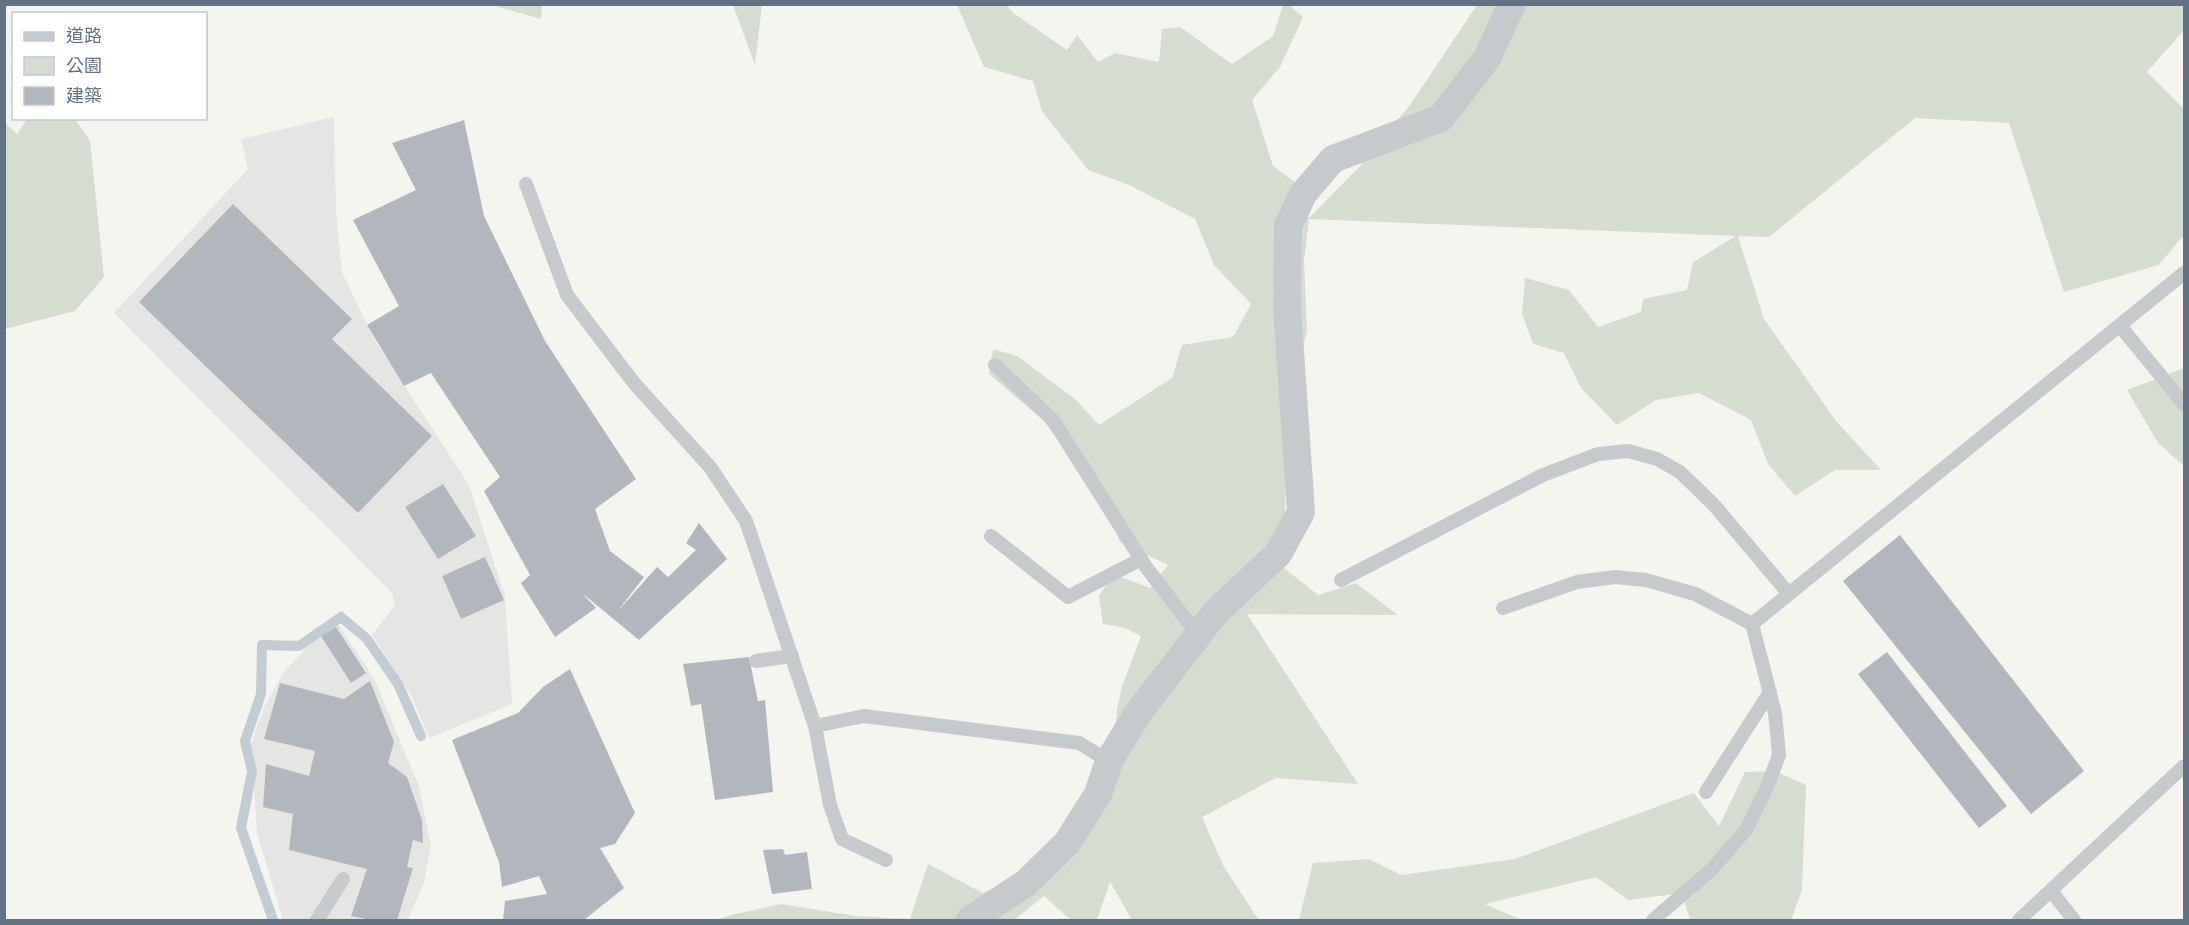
<svg xmlns="http://www.w3.org/2000/svg" width="2189" height="925" font-family="'Nunito Sans','Noto Sans TC',sans-serif">
<style>
.built{fill:#e5e6e4}
.green{fill:#d5ddd1}
.lines{fill:none;stroke-linecap:round;stroke-linejoin:round}
.stream{stroke:#c3ccd2;stroke-width:10}
.building{fill:#b1b7bd}
.service{stroke:#c7cacd;stroke-width:14}
.minor{stroke:#c7cacd;stroke-width:28}
</style>
<rect width="100%" height="100%" fill="#f5f5f0"/>
<g class="built">
<polygon points="334,117 336,211 342,272 374,339 469,485 505,596 512,704 429,738 411,695 372,635 395,605 392,593 114,313 248,169 241,139"/>
<polygon points="338,624 374,678 419,786 431,846 424,883 408,920 283,920 257,833 251,744 263,709 283,673 312,642"/>
</g>
<g class="green">
<polygon points="492,5 542,5 541,19"/>
<polygon points="733,5 762,5 755,65"/>
<polygon points="957,5 1007,5 1012,12 1067,50 1077,35 1098,62 1115,53 1159,62 1162,29 1180,27 1232,64 1273,36 1283,5 1289,5 1303,17 1280,67 1252,100 1273,166 1295,182 1309,218 1361,165 1410,105 1477,5 2184,5 2184,30 2147,72 2184,109 2184,239 2182,237 2159,265 2064,292 2009,123 1915,118 1769,237 1738,236 1764,319 1836,421 1881,470 1835,470 1795,496 1768,464 1751,420 1699,393 1656,400 1617,425 1581,388 1564,353 1533,344 1522,313 1525,278 1569,290 1598,327 1641,312 1643,299 1687,290 1693,262 1736,236 1309,219 1304,261 1307,331 1291,396 1286,460 1284,568 1318,595 1356,583 1398,615 1247,614 1358,784 1276,778 1202,817 1224,867 1259,920 1132,920 1110,882 1097,920 1071,920 1044,896 1014,920 716,920 735,914 781,904 856,916 910,919 928,864 983,893 1047,863 1113,769 1117,709 1122,687 1141,636 1125,628 1103,624 1099,596 1113,574 1150,588 1168,565 1120,542 1102,499 1043,420 989,374 993,349 1017,356 1076,400 1099,425 1172,378 1182,345 1233,337 1251,304 1214,265 1195,219 1129,185 1088,170 1042,111 1033,81 984,67"/>
<polygon points="27,119 75,119 90,141 104,277 75,311 5,329 5,123 17,134"/>
<polygon points="2184,368 2184,466 2158,443 2127,390"/>
<polygon points="1775,771 1806,785 1802,890 1791,920 1690,920 1682,893 1628,900 1596,877 1485,904 1522,920 1299,920 1313,863 1369,859 1401,875 1515,859 1694,793 1719,826 1745,772"/>
</g>
<g class="lines">
<polyline class="stream" points="273,920 241,828 252,771 245,741 261,694 262,645 299,646 341,617 367,639 398,684 421,736"/>
</g>
<g class="building">
<polygon points="464,120 484,216 545,341 636,479 595,509 610,551 644,577 617,612 657,567 668,577 696,550 686,543 699,523 727,559 639,640 582,593 596,608 555,637 521,583 530,575 484,491 500,477 431,373 404,386 367,325 399,306 353,220 416,190 392,143"/>
<polygon points="233,204 352,319 332,339 432,436 358,513 139,302"/>
<polygon points="443,484 476,536 438,559 405,507"/>
<polygon points="1900,535 2084,771 2031,814 1843,581"/>
<polygon points="485,557 504,600 461,619 442,576"/>
<polygon points="336,627 366,673 351,683 321,636"/>
<polygon points="1887,652 2007,806 1979,828 1858,674"/>
<polygon points="749,657 758,701 765,700 773,792 715,800 701,704 691,706 683,664"/>
<polygon points="570,669 635,813 615,844 600,848 624,888 584,920 503,920 505,901 547,894 539,876 502,887 499,862 452,740 518,713 543,687"/>
<polygon points="370,681 394,742 388,763 407,777 422,820 423,843 413,840 407,867 413,868 397,920 371,920 351,916 367,869 289,850 293,814 263,807 266,764 309,776 315,751 264,739 280,683 344,699"/>
<polygon points="783,849 785,855 807,852 812,889 772,894 763,850"/>
</g>
<g class="lines">
<g class="service">
<polyline points="526,184 567,295 634,383 710,467 746,521 815,726"/>
<polyline points="2120,326 2184,404"/>
<polyline points="995,365 1053,420 1146,567 1198,635"/>
<polyline points="991,536 1068,597 1141,559"/>
<polyline points="1341,580 1543,475 1598,454 1628,451 1657,459 1680,472 1714,505 1789,594"/>
<polyline points="1503,608 1577,582 1615,577 1646,580 1695,594 1752,624 1775,713 1779,755 1768,785 1746,830 1712,869 1653,920"/>
<polyline points="1752,624 2184,273"/>
<polyline points="756,661 792,656"/>
<polyline points="1706,792 1770,692"/>
<polyline points="886,860 842,839 830,805 815,726 864,716 1079,743 1109,761"/>
<polyline points="2051,891 2074,920"/>
<polyline points="317,920 343,879"/>
<polyline points="2019,920 2184,766"/>
</g>
<polyline class="minor" points="970,920 1026,883 1067,843 1098,794 1109,761 1138,713 1215,613 1278,554 1301,512 1287,307 1288,226 1303,194 1333,159 1441,118 1487,58 1512,4"/>
</g>
<rect width="2189" height="925" fill="none" stroke="#617284" stroke-width="12"/>
<rect x="12" y="12" width="195" height="108" fill="#ffffff" stroke="#c0c7ce" stroke-width="1.5"/>
<rect x="24" y="32" width="30" height="9" fill="#c7cacd" stroke="#c0c7ce" stroke-width="1.5"/>
<text x="66" y="42" font-size="18" fill="#617284">道路</text>
<rect x="24" y="57" width="30" height="18" fill="#d5ddd1" stroke="#c0c7ce" stroke-width="1.5"/>
<text x="66" y="72" font-size="18" fill="#617284">公園</text>
<rect x="24" y="87" width="30" height="18" fill="#b1b7bd" stroke="#c0c7ce" stroke-width="1.5"/>
<text x="66" y="102" font-size="18" fill="#617284">建築</text>
</svg>
